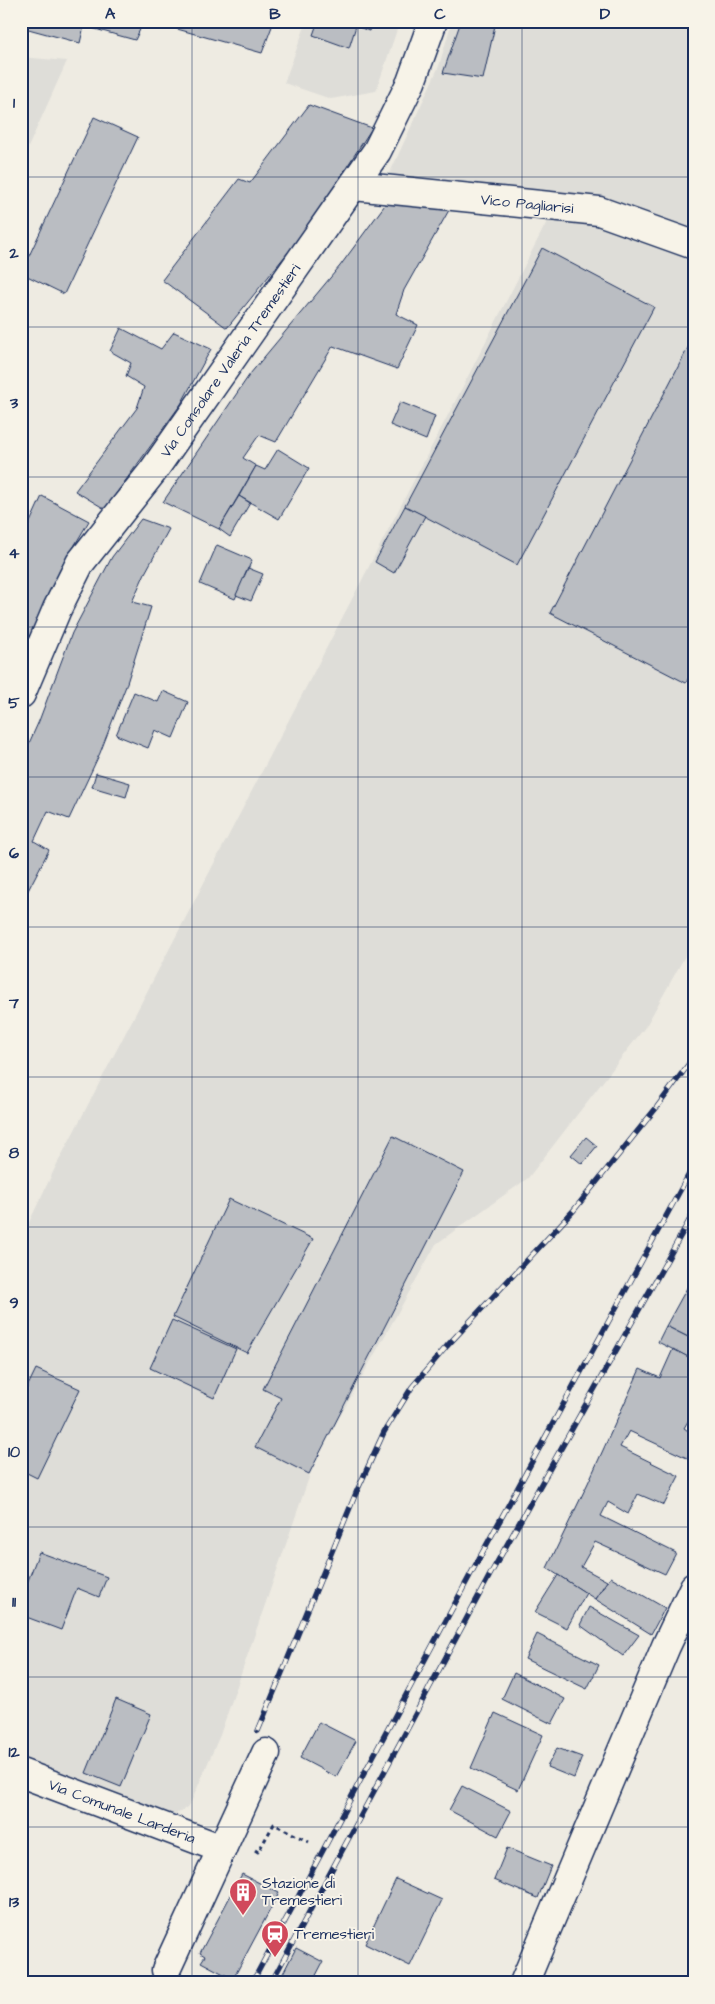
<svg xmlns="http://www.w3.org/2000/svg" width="715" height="2004" font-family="'Architects Daughter',sans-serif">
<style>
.built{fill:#deddd8}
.building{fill:#babdc2;stroke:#1b2f5e}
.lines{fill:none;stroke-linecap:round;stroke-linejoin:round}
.minor-casing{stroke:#1b2f5e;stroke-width:31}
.path{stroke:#1b2f5e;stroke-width:3;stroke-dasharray:4 4;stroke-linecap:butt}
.minor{stroke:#f7f3e8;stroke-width:28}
.rail-casing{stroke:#1b2f5e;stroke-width:5.5}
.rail{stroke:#f7f3e8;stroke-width:4;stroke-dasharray:11;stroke-linecap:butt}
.grid{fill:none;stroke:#1b2f5e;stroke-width:1;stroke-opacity:0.55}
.labels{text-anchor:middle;stroke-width:4;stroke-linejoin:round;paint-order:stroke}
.street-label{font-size:15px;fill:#1b2f5e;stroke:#f7f3e8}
.poi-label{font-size:15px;fill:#1b2f5e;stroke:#f7f3e8;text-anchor:start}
.neatline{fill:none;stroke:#1b2f5e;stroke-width:2}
.grid-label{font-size:16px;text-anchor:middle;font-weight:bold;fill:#1b2f5e}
</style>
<rect width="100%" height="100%" fill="#eeebe2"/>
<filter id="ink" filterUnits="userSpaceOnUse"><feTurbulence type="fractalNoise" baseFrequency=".02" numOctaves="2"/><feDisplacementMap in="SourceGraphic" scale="10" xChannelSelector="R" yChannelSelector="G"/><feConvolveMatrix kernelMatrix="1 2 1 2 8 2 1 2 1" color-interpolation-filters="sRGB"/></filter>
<g filter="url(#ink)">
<g class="built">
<polygon points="307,21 400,21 376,91 331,99 284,83"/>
<polygon points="452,21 694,21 694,940 646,1026 528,1178 436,1244 314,1463 220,1735 192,1800 187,1807 180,1812 170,1815 161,1814 21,1756 21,1239 55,1168 458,396 561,194 388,177 439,66"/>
<polygon points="21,57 67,61 21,163"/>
</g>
<g class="building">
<polygon points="21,21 66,21 84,26 80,43 21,27"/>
<polygon points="66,21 144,21 135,40"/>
<polygon points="149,21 274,21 262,53"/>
<polygon points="318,21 372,21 369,31 356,26 349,48 313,35"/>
<polygon points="461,21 496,21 483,79 443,73"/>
<polygon points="309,105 372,128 306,230 227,328 162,280 239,179 250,183"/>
<polygon points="94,117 138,137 64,294 21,273"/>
<polygon points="390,198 453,203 404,290 396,314 418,325 397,369 333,346 276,442 259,435 243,458 256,466 219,529 163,502 250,374 340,266"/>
<polygon points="542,248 654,307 517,565 405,506"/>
<polygon points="121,328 161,349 174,332 211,349 181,404 105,509 75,491 137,408 144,387 126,376 131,363 110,351"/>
<polygon points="692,340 694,341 694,667 686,683 550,613"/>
<polygon points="400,402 435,416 426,440 390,425"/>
<polygon points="278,449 309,468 279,519 239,496 256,466 265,470"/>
<polygon points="42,496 89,521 60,570 21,664 21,542"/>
<polygon points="239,496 250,503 230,537 219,529"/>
<polygon points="405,506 425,516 394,573 375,562"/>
<polygon points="141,519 169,529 145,573 132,602 151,607 126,686 100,753 69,819 48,811 34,841 49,850 21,904 21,761 39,721 72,633 112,557"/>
<polygon points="217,545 252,560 235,599 200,584"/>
<polygon points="248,568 263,574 251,601 236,595"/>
<polygon points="163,691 188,702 173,738 155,730 148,748 116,735 134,692 158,702"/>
<polygon points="96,773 130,783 126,797 92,787"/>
<polygon points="393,1136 464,1172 309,1474 255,1447 281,1398 263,1389"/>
<polygon points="586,1137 597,1146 582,1164 571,1155"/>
<polygon points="229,1199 313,1239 247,1353 173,1317"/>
<polygon points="694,1275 694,1340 666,1326"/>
<polygon points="172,1320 236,1349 214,1398 150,1368"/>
<polygon points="666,1326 694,1340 694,1360 658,1342"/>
<polygon points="673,1349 694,1360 694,1411 684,1428 694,1435 694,1445 687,1458 629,1431 620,1447 679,1476 664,1505 638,1494 628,1514 608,1502 601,1516 676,1553 665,1574 595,1542 581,1567 607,1581 595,1599 547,1568 588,1483 640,1369 660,1378"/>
<polygon points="36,1369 80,1389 37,1478 21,1470 21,1400"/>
<polygon points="39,1552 107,1577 99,1597 77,1588 61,1630 21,1615 21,1599"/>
<polygon points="558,1575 586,1593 567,1628 535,1612"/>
<polygon points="611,1577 665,1608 651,1634 595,1599"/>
<polygon points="589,1607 639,1635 623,1656 580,1625"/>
<polygon points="537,1634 599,1665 587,1689 525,1659"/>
<polygon points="514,1673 565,1699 552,1724 502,1699"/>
<polygon points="116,1699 151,1714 121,1787 86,1773"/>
<polygon points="495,1713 543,1735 518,1790 471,1768"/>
<polygon points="319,1722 356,1741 336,1777 300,1758"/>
<polygon points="557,1748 582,1757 574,1778 547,1767"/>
<polygon points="462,1786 511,1811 498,1836 449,1810"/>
<polygon points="507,1848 551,1866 538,1898 494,1880"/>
<polygon points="242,1874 279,1893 233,1979 201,1962 205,1956 200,1953"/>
<polygon points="396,1879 442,1900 410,1966 365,1944"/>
<polygon points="296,1948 323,1962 312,1983 278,1983"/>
</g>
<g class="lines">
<g class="minor-casing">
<g id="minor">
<path id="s1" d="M 354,186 L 599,211 L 694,245"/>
<path id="s2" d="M 21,694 L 57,609 L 80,563 L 153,471 L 377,151 L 411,82 L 433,21"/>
<path id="s3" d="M 21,1773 L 222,1849"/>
<polyline points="166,1970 266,1753"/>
<polyline points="524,1983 666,1646 694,1587"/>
</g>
</g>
<polyline class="path" points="255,1850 258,1852 274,1824 309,1842"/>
<use href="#minor" class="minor"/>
<g class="rail-casing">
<g id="rail">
<polyline points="258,1731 356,1493 384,1432 412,1387 447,1346 574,1210 657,1107 694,1057"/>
<polyline points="252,1983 475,1566 694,1165"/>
<polyline points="271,1983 491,1573 694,1212"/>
</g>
</g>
<use href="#rail" class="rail"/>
</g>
</g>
<path class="grid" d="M 192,21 L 192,1983M 358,21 L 358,1983M 522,21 L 522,1983M 21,177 L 694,177M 21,327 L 694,327M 21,477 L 694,477M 21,627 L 694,627M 21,777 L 694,777M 21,927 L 694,927M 21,1077 L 694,1077M 21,1227 L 694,1227M 21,1377 L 694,1377M 21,1527 L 694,1527M 21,1677 L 694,1677M 21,1827 L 694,1827"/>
<defs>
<g id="building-pin" transform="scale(1.4375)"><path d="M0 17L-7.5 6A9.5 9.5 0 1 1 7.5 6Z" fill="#d1495b" stroke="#f7f3e8"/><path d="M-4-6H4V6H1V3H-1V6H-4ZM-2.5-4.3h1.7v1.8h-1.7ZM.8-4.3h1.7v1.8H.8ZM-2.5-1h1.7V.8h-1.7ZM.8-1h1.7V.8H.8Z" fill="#fff"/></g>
<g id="station-pin" transform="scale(1.4375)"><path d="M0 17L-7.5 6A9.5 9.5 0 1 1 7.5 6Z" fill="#d1495b" stroke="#f7f3e8"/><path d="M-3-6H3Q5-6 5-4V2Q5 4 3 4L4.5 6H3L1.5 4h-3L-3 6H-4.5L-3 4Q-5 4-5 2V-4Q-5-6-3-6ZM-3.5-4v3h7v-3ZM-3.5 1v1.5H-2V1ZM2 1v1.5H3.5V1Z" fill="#fff"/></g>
</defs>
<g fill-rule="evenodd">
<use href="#building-pin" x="243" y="1892"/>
<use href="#station-pin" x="275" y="1934"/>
</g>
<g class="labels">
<g class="street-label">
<text dy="5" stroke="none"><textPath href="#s1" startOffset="174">Vico Pagliarisi</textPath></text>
<text dy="5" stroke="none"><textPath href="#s2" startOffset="396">Via Consolare Valeria Tremestieri</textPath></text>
<text dy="5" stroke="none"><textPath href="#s3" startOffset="108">Via Comunale Larderia</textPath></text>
</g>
<g class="poi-label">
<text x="262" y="1888">Stazione di<tspan x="262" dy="17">Tremestieri</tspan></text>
<text x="294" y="1939">Tremestieri</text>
</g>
</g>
<rect width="715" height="2004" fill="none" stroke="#f7f3e8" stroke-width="55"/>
<rect x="28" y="28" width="660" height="1948" class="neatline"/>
<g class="grid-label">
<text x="110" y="19">A</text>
<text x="275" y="19">B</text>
<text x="440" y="19">C</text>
<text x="605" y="19">D</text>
<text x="14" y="108">1</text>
<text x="14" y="258">2</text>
<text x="14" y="408">3</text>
<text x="14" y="558">4</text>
<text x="14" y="708">5</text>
<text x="14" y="858">6</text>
<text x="14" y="1008">7</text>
<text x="14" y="1158">8</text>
<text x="14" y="1308">9</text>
<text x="14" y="1457">10</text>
<text x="14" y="1607">11</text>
<text x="14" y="1757">12</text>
<text x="14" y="1907">13</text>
</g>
</svg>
